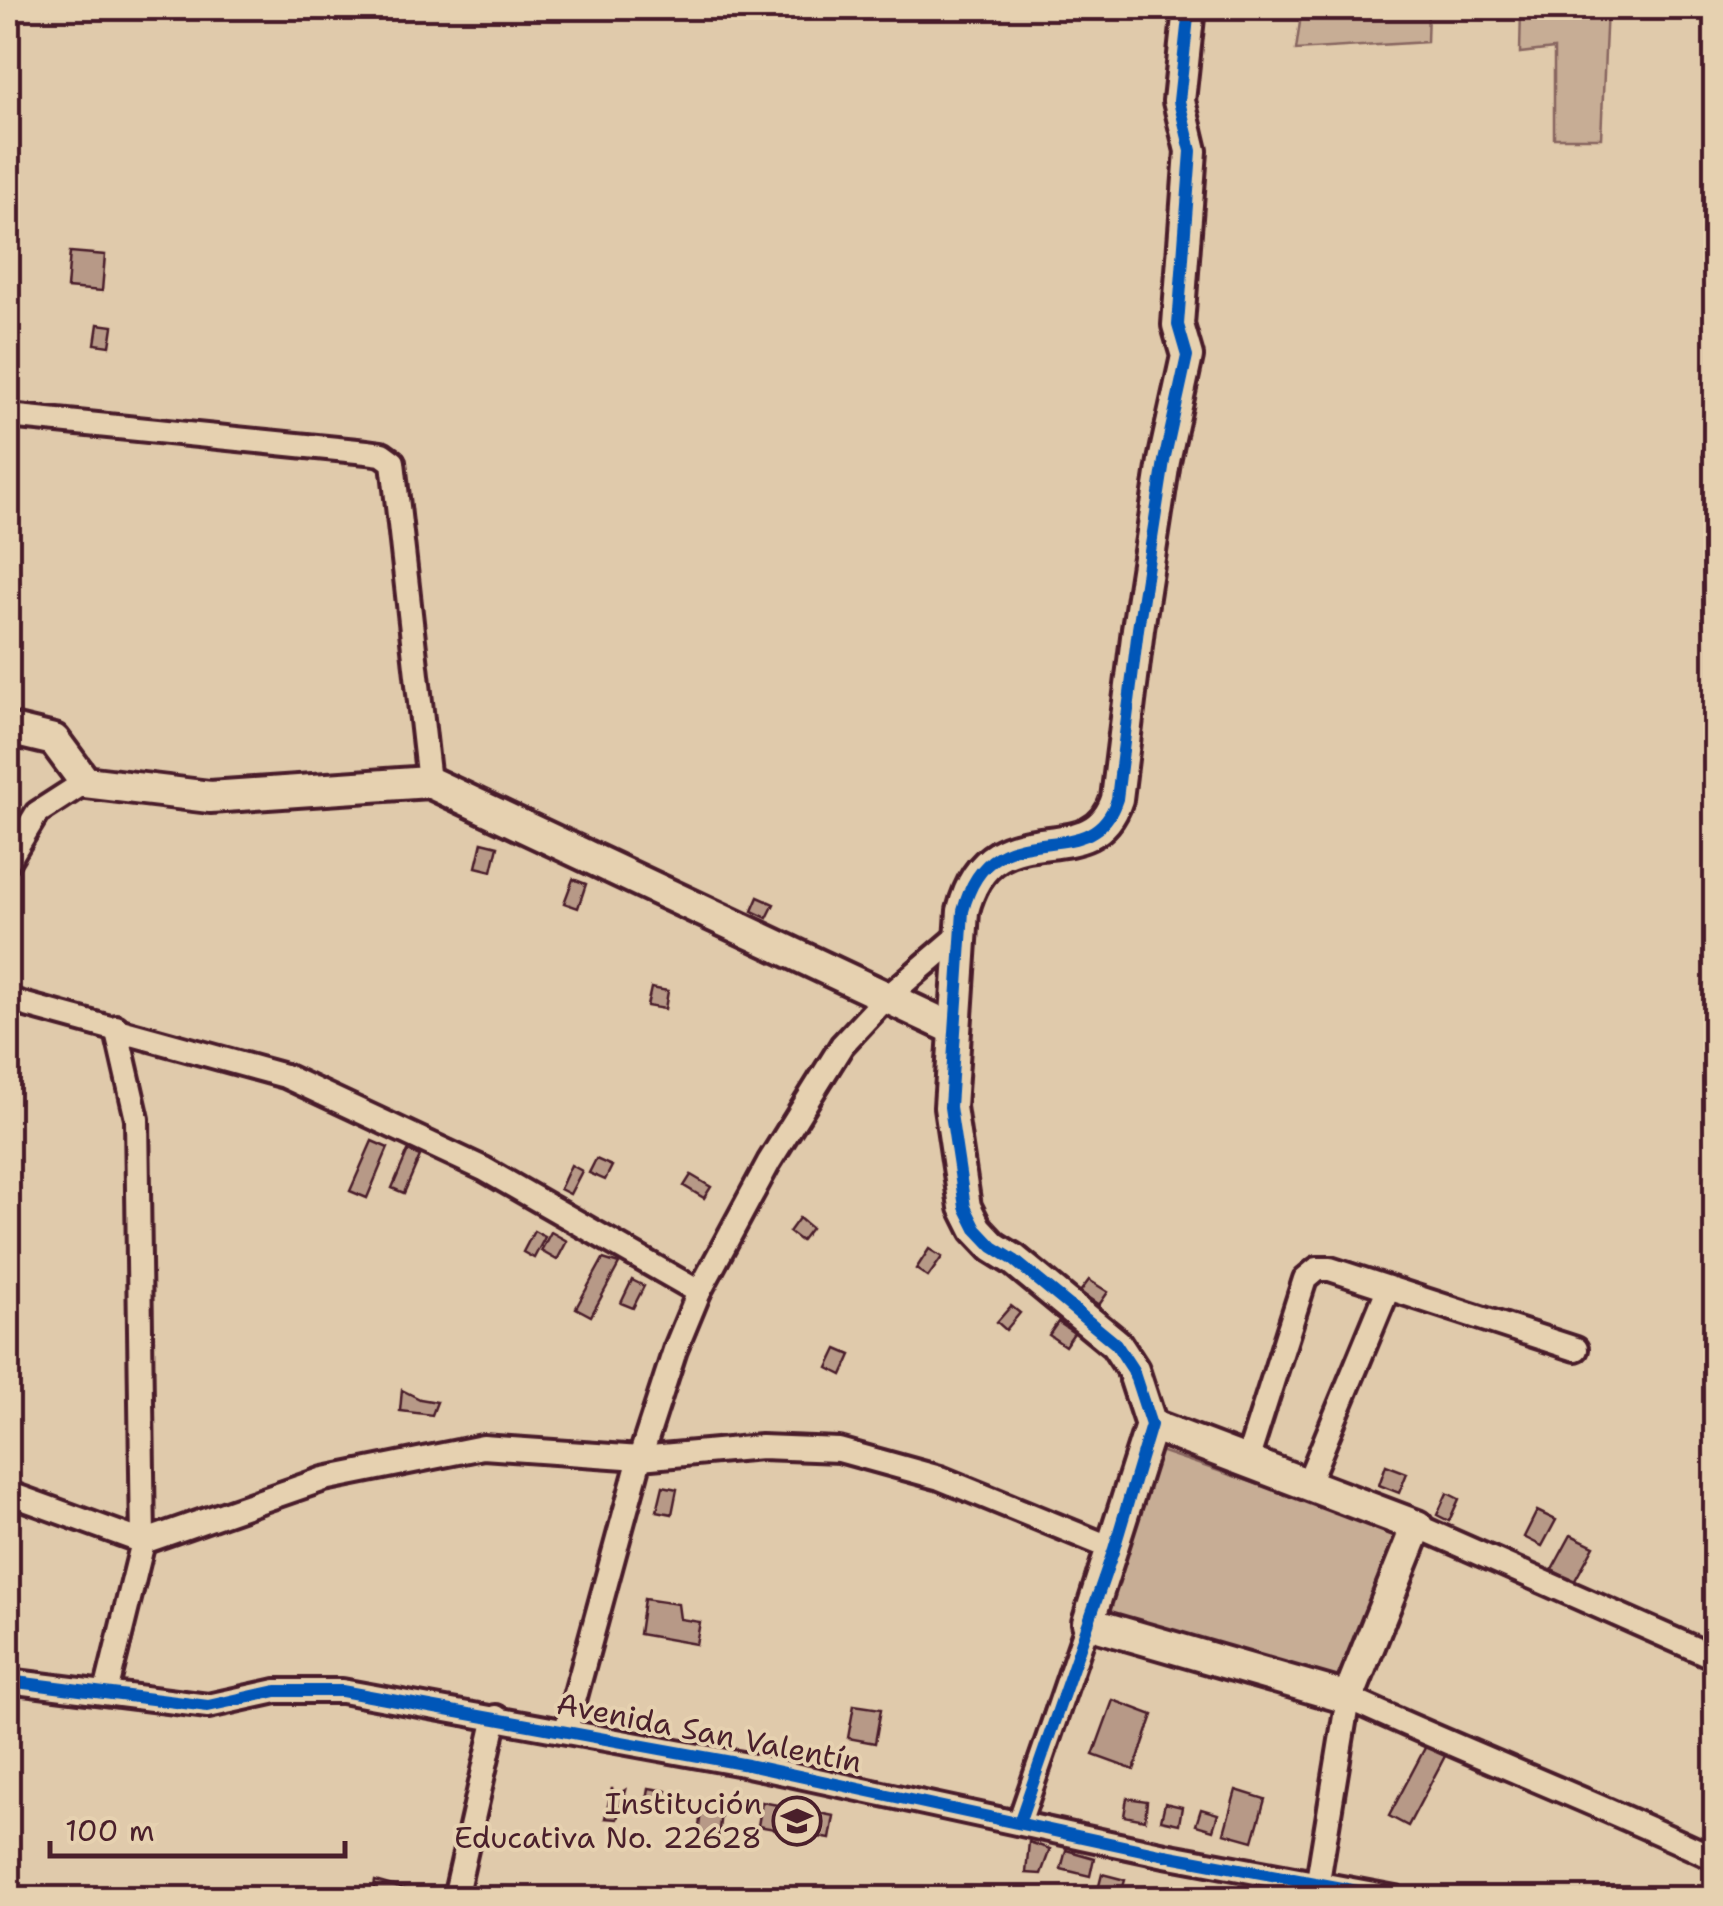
<svg xmlns="http://www.w3.org/2000/svg" width="1723" height="1906" font-family="'Shantell Sans',sans-serif">
<style>
.green{fill:#c7ad95;stroke:#886660;stroke-width:2.5}
.building{fill:#b79987;stroke:#4a1f2b;stroke-width:2.5}
.lines{fill:none;stroke-linecap:round;stroke-linejoin:round}
.street-casing{stroke:#4a1f2b;stroke-width:30}
.secondary-casing{stroke:#4a1f2b;stroke-width:38}
.street{stroke:#e6d1b0;stroke-width:22}
.secondary{stroke:#e6d1b0;stroke-width:30}
.cycleway-casing{stroke:#e6d1b0;stroke-width:19}
.cycleway{stroke:#0057b8;stroke-width:12}
.labels{text-anchor:middle;stroke-width:8;stroke-linejoin:round;paint-order:stroke}
.street-label{font-size:30px;fill:#4a1f2b;stroke:#e6d1b0}
.poi-label{font-size:30px;fill:#4a1f2b;stroke:#e6d1b0;text-anchor:end}
</style>
<rect width="100%" height="100%" fill="#e0caab"/>
<filter id="ink" filterUnits="userSpaceOnUse"><feTurbulence type="fractalNoise" baseFrequency=".01" numOctaves="2"/><feDisplacementMap in="SourceGraphic" scale="20" xChannelSelector="R" yChannelSelector="G"/><feConvolveMatrix kernelMatrix="1 2 1 2 8 2 1 2 1" color-interpolation-filters="sRGB"/></filter>
<g filter="url(#ink)">
<g class="green">
<polygon points="1302,8 1428,8 1427,42 1296,50"/>
<polygon points="1521,8 1607,8 1601,138 1554,138 1554,49 1520,53"/>
<polygon points="1160,1451 1401,1533 1340,1685 1106,1615"/>
</g>
<g class="building">
<polygon points="70,252 105,255 102,291 67,288"/>
<polygon points="98,324 113,326 110,346 95,344"/>
<polygon points="1709,421 1716,422 1716,457 1702,454"/>
<polygon points="482,842 498,846 492,871 476,867"/>
<polygon points="573,879 586,884 578,908 564,903"/>
<polygon points="758,897 774,904 767,918 752,911"/>
<polygon points="651,988 668,991 665,1009 647,1006"/>
<polygon points="372,1141 388,1148 367,1198 350,1191"/>
<polygon points="408,1151 420,1156 404,1193 392,1188"/>
<polygon points="596,1159 612,1166 605,1180 589,1173"/>
<polygon points="571,1165 582,1171 570,1194 560,1189"/>
<polygon points="691,1175 711,1187 704,1198 684,1186"/>
<polygon points="799,1218 811,1228 801,1241 789,1232"/>
<polygon points="534,1231 545,1237 534,1258 523,1252"/>
<polygon points="551,1232 567,1241 557,1260 541,1251"/>
<polygon points="929,1249 942,1257 928,1277 916,1269"/>
<polygon points="603,1259 619,1264 591,1316 576,1308"/>
<polygon points="632,1280 644,1286 633,1308 621,1303"/>
<polygon points="1089,1280 1108,1292 1099,1305 1080,1292"/>
<polygon points="1011,1306 1020,1313 1006,1330 997,1322"/>
<polygon points="1058,1322 1074,1333 1065,1346 1049,1335"/>
<polygon points="837,1349 851,1355 842,1375 828,1368"/>
<polygon points="402,1390 420,1399 437,1402 432,1415 400,1411"/>
<polygon points="1386,1465 1407,1473 1399,1493 1379,1485"/>
<polygon points="663,1486 677,1489 672,1514 657,1511"/>
<polygon points="1447,1493 1459,1499 1449,1521 1437,1515"/>
<polygon points="1537,1511 1556,1520 1542,1546 1524,1537"/>
<polygon points="1571,1535 1594,1546 1574,1582 1552,1570"/>
<polygon points="644,1599 678,1604 680,1619 700,1622 696,1644 639,1634"/>
<polygon points="1113,1700 1153,1715 1134,1770 1093,1755"/>
<polygon points="854,1705 881,1709 875,1743 848,1738"/>
<polygon points="1426,1746 1445,1756 1408,1826 1389,1816"/>
<polygon points="612,1788 614,1797 625,1790 617,1819 605,1818"/>
<polygon points="649,1788 667,1791 664,1809 646,1805"/>
<polygon points="1236,1790 1265,1799 1253,1841 1224,1833"/>
<polygon points="1127,1798 1147,1801 1145,1820 1124,1816"/>
<polygon points="762,1802 834,1816 830,1839 758,1826"/>
<polygon points="1165,1803 1182,1807 1179,1824 1161,1820"/>
<polygon points="1201,1809 1218,1814 1213,1830 1196,1825"/>
<polygon points="701,1810 721,1812 717,1848 697,1845"/>
<polygon points="1029,1842 1050,1849 1041,1874 1026,1873"/>
<polygon points="1066,1850 1094,1858 1090,1876 1061,1869"/>
<polygon points="1102,1874 1125,1880 1120,1898 1096,1898"/>
<polygon points="375,1881 407,1890 404,1898 372,1898"/>
</g>
<g class="lines">
<g class="street-casing">
<g id="street">
<polyline points="8,416 367,452 382,454 393,462 429,782"/>
<polyline points="8,861 37,813 85,782"/>
<polyline points="8,1000 285,1076 484,1169 699,1292"/>
<polyline points="1247,1461 1305,1279 1317,1269 1330,1269 1576,1349"/>
<polyline points="1307,1485 1388,1289"/>
<polyline points="8,1493 143,1542 324,1479 483,1447 640,1458 761,1447 839,1450 940,1478 1114,1549"/>
<polyline points="1417,1526 1716,1658"/>
<polyline points="8,1681 208,1706 276,1691 342,1691 748,1765 1165,1855 1395,1898"/>
<polyline points="106,1692 143,1542 137,1119 116,1027"/>
<polyline points="566,1730 640,1458 675,1350 699,1292 769,1162 842,1045 885,999 961,934"/>
<polyline points="1019,1823 1088,1623"/>
<polyline points="455,1898 496,1717"/>
<path d="M 1318,1898 L 1318,1881 L 1348,1698 C 1470,1754 1595,1802 1716,1859"/>
</g>
</g>
<g class="secondary-casing">
<g id="secondary">
<polyline points="8,729 54,740 85,782 210,797 429,782 954,1029"/>
<path d="M 1151,1425 L 1417,1526 L 1348,1698 L 1088,1623 L 1151,1425 L 1133,1370 L 1116,1344 L 1014,1260 L 993,1247 L 976,1229 L 965,1207 L 950,1107 L 963,911 C 991,801 1091,880 1117,799 L 1138,629 L 1164,461 L 1187,356 L 1178,325 L 1191,151 L 1179,101 L 1189,8"/>
</g>
</g>
<use href="#street" class="street"/>
<use href="#secondary" class="secondary"/>
<g class="cycleway-casing">
<g id="cycleway">
<polyline points="8,1681 208,1706 276,1691 342,1691 748,1765 1165,1855 1395,1898"/>
<path d="M 1019,1823 L 1114,1549 L 1151,1425 L 1133,1370 L 1116,1344 L 1014,1260 L 993,1247 L 976,1229 L 965,1207 L 950,1107 L 963,911 C 991,801 1091,880 1117,799 L 1138,629 L 1164,461 L 1187,356 L 1178,325 L 1191,151 L 1179,101 L 1189,8"/>
</g>
</g>
<use href="#cycleway" class="cycleway"/>
</g>
</g>
<defs>
<g id="school-ring" transform="scale(2.5)"><circle r="9.5" fill="#e6d1b0" stroke="#4a1f2b" stroke-width="1.5"/><path d="M0-5L7-2L0 1L-7-2ZM-4 1L0 2.5L4 1V4Q0 6-4 4Z" fill="#4a1f2b"/></g>
</defs>
<g fill-rule="evenodd">
<use href="#school-ring" x="797" y="1821"/>
</g>
<g class="labels">
<g class="street-label">
<text transform="translate(709 1733) rotate(11)" y="10">Avenida San Valentín</text>
</g>
<g class="poi-label">
<text x="762" y="1814">Institución<tspan x="762" dy="34">Educativa No. 22628</tspan></text>
</g>
</g>
<rect width="1723" height="1906" fill="none" stroke="#e6d1b0" stroke-width="40"/>
<rect x="20" y="20" width="1683" height="1866" fill="none" stroke="#4a1f2b" stroke-width="4" filter="url(#ink)"/>
<path d="M50 1841v15h295v-15" fill="none" stroke="#4a1f2b" stroke-width="5"/>
<text x="65" y="1841" font-size="30" fill="#4a1f2b" stroke="#e6d1b0" stroke-width="8" paint-order="stroke">100 m</text>
</svg>
